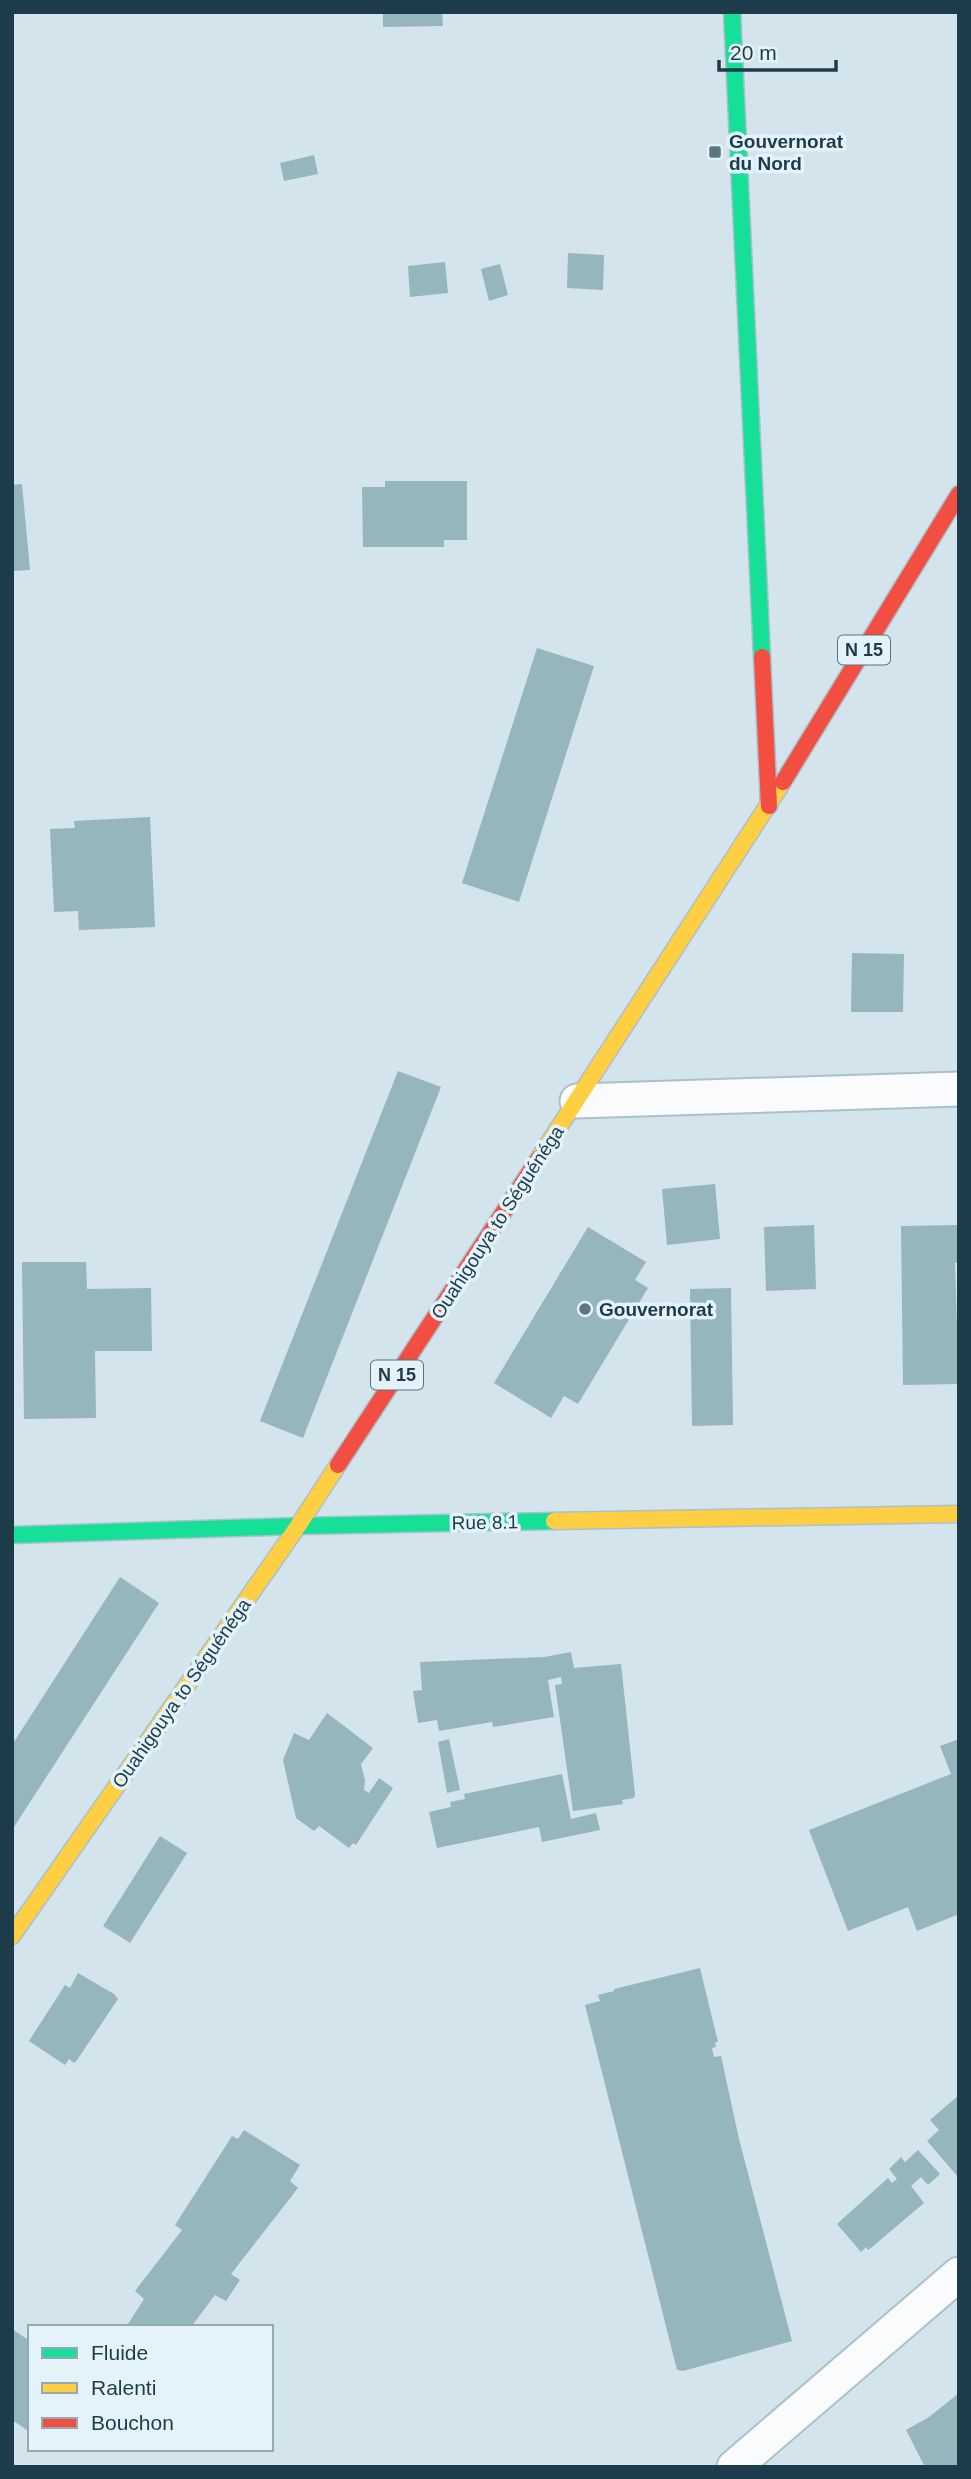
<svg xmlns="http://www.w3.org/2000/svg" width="971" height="2479" font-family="Helvetica,sans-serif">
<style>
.building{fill:#95b6bd}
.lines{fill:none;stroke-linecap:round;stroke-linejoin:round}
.street-casing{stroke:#aac0cb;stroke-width:37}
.fast-casing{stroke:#aac0cb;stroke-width:19}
.slow-casing{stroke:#aac0cb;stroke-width:19}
.jam-casing{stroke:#aac0cb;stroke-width:19}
.street{stroke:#f9fbfc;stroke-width:33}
.fast{stroke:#16e098;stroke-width:16}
.slow{stroke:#ffcf43;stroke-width:16}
.jam{stroke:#f24e42;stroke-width:16}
.poi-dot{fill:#5c7783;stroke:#e4f2f9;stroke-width:2.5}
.labels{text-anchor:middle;stroke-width:7;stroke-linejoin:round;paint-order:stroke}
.shield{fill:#e4f2f9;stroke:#58737f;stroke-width:2}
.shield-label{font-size:18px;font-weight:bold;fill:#1c3c4b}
.poi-label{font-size:19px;font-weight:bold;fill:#1c3c4b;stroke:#e4f2f9;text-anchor:start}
.street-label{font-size:19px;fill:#1c3c4b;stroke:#e4f2f9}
</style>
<rect width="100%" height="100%" fill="#d4e4ec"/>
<g class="building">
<polygon points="383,12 442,12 443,26 383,27"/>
<polygon points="314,155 318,174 284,181 280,163"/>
<polygon points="568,253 604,255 603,290 567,288"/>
<polygon points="445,262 448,293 410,297 408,266"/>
<polygon points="500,264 508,295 489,301 481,269"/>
<polygon points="385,481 467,481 467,540 444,540 444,547 363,547 362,487 385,487"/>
<polygon points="22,484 30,570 12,571 12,485"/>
<polygon points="537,648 594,666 519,902 462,883"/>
<polygon points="150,817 155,927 79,930 78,911 54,912 50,829 75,828 74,821"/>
<polygon points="852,953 904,954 903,1012 851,1012"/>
<polygon points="398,1071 441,1087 303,1438 260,1421"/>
<polygon points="715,1184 720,1239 667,1245 662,1189"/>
<polygon points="814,1225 816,1289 766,1291 764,1227"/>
<polygon points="959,1225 959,1263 955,1263 959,1384 903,1385 901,1226"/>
<polygon points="588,1227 646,1262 635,1280 648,1288 578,1404 564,1396 551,1418 494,1383"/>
<polygon points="22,1262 86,1262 87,1289 151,1288 152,1351 95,1351 96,1418 24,1419"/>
<polygon points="731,1288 733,1425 692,1426 690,1289"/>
<polygon points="120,1577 159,1603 12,1830 12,1745"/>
<polygon points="571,1652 574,1668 621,1664 635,1794 634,1798 622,1800 623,1804 573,1811 555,1685 562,1684 561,1677 548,1680 554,1717 493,1727 492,1722 439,1731 437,1720 418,1723 413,1691 422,1690 420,1662 544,1657"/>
<polygon points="327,1713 373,1748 361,1764 365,1780 364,1790 369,1793 379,1778 393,1788 356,1845 353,1843 349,1848 319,1826 314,1831 296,1818 283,1760 294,1733 309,1740"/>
<polygon points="449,1739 460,1790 447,1793 438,1742"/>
<polygon points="959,1739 959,1914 917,1931 908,1907 848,1931 809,1830 951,1774 940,1746"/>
<polygon points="562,1774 571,1819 596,1813 600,1830 542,1842 539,1827 437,1848 429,1812 451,1807 450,1802 465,1799 464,1794"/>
<polygon points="160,1836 187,1853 130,1943 103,1926"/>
<polygon points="700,1968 718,2042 715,2042 716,2047 712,2048 714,2057 721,2056 739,2139 792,2341 683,2371 677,2370 585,2005 600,2001 598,1995 614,1991 614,1989"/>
<polygon points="78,1973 114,1994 118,1999 77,2060 74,2063 69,2059 65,2065 29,2041 65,1985 70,1988"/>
<polygon points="959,2095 959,2178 927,2141 939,2130 930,2120"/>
<polygon points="244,2130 300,2165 290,2181 298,2188 231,2274 240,2280 226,2301 215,2295 191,2327 126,2327 144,2299 135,2291 182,2230 175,2225 232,2136 238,2139"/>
<polygon points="918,2150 940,2174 928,2185 921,2177 911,2186 924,2203 872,2247 868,2250 866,2247 861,2252 837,2224 888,2178 892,2183 897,2179 889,2169 901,2157 905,2162"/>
<polygon points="12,2329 30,2341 30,2432 12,2420"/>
<polygon points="959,2393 959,2467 925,2467 906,2430 929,2417"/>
</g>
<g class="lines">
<g class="street-casing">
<g id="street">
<polyline points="577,1101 959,1089"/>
<polyline points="734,2467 959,2274"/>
</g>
</g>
<g class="fast-casing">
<g id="fast">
<polyline points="732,12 762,657"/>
<polyline points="12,1535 298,1526 554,1521"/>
</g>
</g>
<g class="slow-casing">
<g id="slow">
<polyline points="539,1158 783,782"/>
<polyline points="554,1521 959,1514"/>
<polyline points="12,1936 298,1526 338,1465"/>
</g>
</g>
<g class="jam-casing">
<g id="jam">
<polyline points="762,657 769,806"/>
<polyline points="783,782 959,494"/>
<polyline points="338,1465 539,1158"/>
</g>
</g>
<use href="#street" class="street"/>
<use href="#fast" class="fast"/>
<use href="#slow" class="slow"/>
<use href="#jam" class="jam"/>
</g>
<g class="poi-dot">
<rect x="708" y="145" width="14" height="14" rx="3.5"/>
<circle cx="585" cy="1309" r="7"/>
</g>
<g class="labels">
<g class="shield">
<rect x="838" y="635.5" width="52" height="29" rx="5"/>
<rect x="371" y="1360.5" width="52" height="29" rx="5"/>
</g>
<g class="shield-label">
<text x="864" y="656">N 15</text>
<text x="397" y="1381">N 15</text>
</g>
<g class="poi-label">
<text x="729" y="148">Gouvernorat<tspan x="729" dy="22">du Nord</tspan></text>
<text x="599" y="1316">Gouvernorat</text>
</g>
<g class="street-label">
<text transform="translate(497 1222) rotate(-57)" y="7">Ouahigouya to Séguénéga</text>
<text transform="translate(485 1522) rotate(-1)" y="7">Rue 8.1</text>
<text transform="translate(181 1693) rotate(-55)" y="7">Ouahigouya to Séguénéga</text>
</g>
</g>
<rect width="971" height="2479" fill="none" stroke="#1c3c4b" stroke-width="28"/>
<rect x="28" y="2325" width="245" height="126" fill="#e4f2f9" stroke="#94a9b3" stroke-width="2"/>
<rect x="42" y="2348" width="35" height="10" fill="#16e098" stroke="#94a9b3" stroke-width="2"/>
<text x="91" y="2360" font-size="21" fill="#1c3c4b">Fluide</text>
<rect x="42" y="2383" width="35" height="10" fill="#ffcf43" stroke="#94a9b3" stroke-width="2"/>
<text x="91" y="2395" font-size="21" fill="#1c3c4b">Ralenti</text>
<rect x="42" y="2418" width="35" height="10" fill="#f24e42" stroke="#94a9b3" stroke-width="2"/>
<text x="91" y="2430" font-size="21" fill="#1c3c4b">Bouchon</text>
<path d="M719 60v10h117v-10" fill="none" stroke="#1c3c4b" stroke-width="3.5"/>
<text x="730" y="60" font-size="21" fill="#1c3c4b" stroke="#e4f2f9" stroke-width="5" paint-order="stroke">20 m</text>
</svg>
